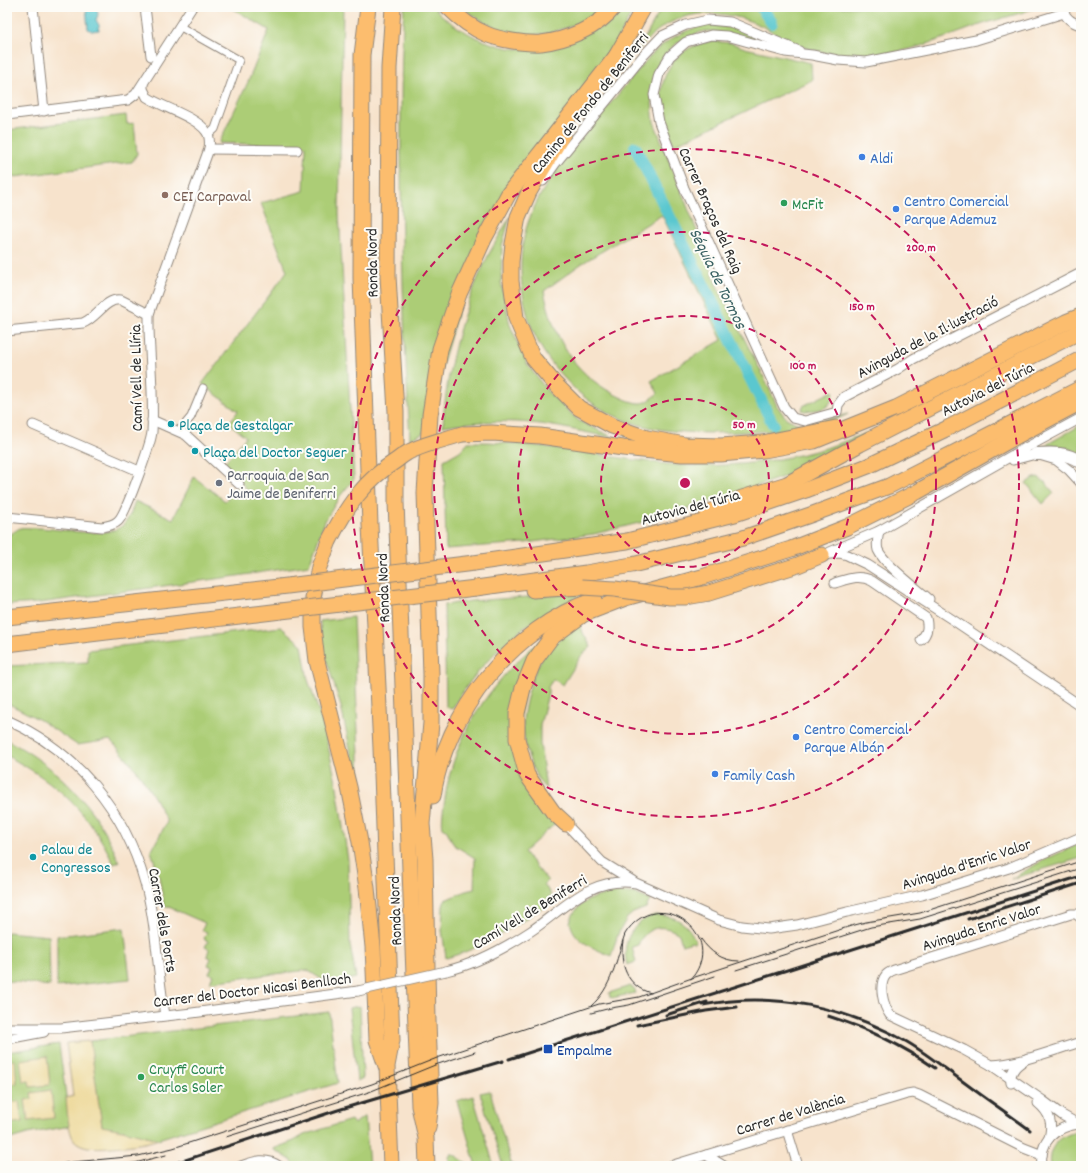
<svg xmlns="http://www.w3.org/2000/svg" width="1088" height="1173" font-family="Dekko,sans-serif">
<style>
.green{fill:#accd76;stroke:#6c7c50;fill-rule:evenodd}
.sand{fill:#eeda9e;stroke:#8c8264}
.water{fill:#5ac7cf;stroke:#42797d}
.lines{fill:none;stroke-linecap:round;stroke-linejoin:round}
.canal{stroke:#5ac7cf;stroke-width:12}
.pedestrian-casing{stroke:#91877c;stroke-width:9}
.minor-casing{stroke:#91877c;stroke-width:11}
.tertiary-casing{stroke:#91877c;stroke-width:14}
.primary-casing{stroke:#91877c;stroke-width:17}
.trunk-casing{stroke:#91877c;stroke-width:17}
.pedestrian{stroke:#fff;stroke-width:7}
.minor{stroke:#fff;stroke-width:9}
.tertiary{stroke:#fff;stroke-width:12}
.primary{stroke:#fcbd6e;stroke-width:15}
.trunk{stroke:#fcbd6e;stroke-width:15}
.tram{stroke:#2b2b2b;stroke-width:1}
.rail{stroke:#2b2b2b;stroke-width:3}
.minor-bridge-casing{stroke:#91877c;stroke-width:11;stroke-linecap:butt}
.trunk-bridge-casing{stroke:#91877c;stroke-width:17;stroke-linecap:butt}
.minor-bridge{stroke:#fff;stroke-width:9}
.trunk-bridge{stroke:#fcbd6e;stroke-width:15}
.ring{fill:none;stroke:#c2185b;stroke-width:2;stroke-dasharray:7 5}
.shop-dot{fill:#3f7fe0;stroke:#fdfcf7;stroke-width:1.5}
.education-dot{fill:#8d6e63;stroke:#fdfcf7;stroke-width:1.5}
.leisure-dot{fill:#2e9e5b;stroke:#fdfcf7;stroke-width:1.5}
.culture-dot{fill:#0f9aa8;stroke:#fdfcf7;stroke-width:1.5}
.worship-dot{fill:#6b7280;stroke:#fdfcf7;stroke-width:1.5}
.transit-dot{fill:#1a4fb4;stroke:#fdfcf7;stroke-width:1.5}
.labels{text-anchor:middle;stroke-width:4;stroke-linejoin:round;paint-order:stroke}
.street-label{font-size:16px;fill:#2b2b2b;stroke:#fdfcf7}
.shop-label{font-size:16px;fill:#366cbe;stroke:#fdfcf7;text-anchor:start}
.education-label{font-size:16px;fill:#785e54;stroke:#fdfcf7;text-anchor:start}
.leisure-label{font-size:16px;fill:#27864d;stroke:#fdfcf7;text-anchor:start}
.culture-label{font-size:16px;fill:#0d838f;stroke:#fdfcf7;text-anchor:start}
.worship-label{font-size:16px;fill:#5b616d;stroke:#fdfcf7;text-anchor:start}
.transit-label{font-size:16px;fill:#164399;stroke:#fdfcf7;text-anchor:start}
.water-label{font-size:17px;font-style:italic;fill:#3b6264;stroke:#fdfcf7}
.centre{fill:#c2185b;stroke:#fdfcf7;stroke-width:2}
.ring-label{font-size:12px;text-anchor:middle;font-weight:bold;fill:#c2185b;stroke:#fdfcf7;stroke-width:4;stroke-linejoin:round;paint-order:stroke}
</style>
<rect width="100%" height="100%" fill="#fdfcf7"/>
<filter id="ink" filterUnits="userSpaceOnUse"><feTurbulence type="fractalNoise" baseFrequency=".025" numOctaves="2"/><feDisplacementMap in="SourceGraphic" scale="8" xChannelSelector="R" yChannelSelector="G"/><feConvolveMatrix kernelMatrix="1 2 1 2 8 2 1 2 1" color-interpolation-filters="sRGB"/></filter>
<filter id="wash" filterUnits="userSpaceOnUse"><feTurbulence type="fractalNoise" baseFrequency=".012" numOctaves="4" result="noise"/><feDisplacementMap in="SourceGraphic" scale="16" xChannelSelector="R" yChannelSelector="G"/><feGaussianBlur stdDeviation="0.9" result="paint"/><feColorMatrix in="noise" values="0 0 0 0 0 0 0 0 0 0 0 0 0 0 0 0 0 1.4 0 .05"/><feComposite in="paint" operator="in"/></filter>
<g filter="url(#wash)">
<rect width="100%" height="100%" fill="#f7e3cc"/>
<g class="green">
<path d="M 230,7 L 343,7 L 339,213 L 354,479 L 340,496 L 325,521 L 309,565 L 237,576 L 39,603 L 7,605 L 7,537 C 11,534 16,530 20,528 C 24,527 29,528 33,528 C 55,527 104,540 122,526 C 129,520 132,510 135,501 L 173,519 L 194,477 L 225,501 L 238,487 L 249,499 L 251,494 L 224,463 L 246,437 L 229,423 L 238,411 L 202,384 L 280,281 L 287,271 L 261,203 L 304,191 L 306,146 L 219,143 L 248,82 L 269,30 Z"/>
<path d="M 404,7 L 434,7 C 451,28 490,47 517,49 C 523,49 596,30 602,27 C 611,22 619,14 625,7 L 635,7 L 615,44 L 481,230 L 423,433 L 410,439 C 404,342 401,244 401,146 C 401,100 401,53 404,7 Z"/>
<path d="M 462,7 L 603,7 C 594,17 578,24 566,28 C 560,29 554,32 548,33 C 518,39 485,26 462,7 Z"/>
<path d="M 662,7 L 1038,7 C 1020,14 1002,18 983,24 C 948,36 913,52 876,55 C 849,57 817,54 793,43 C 783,39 773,32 764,27 C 726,9 684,6 651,36 C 646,41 641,47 637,52 Z"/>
<path d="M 705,25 C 724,25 748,29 763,42 C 750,39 737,37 724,34 C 719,33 714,31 709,31 C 702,31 695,34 689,37 C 651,53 649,87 654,122 L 708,259 L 716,284 L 766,381 L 777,406 L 786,418 L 796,423 L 803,425 L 848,414 C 838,419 827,423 816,426 C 795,431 767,431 745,432 C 677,435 615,433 566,380 C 548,361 537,344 529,320 C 520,290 518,259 526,229 C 539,185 571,151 600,116 C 617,96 633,76 650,56 C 665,41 683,30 705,25 ZM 662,215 L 722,340 L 651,381 L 658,393 C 655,396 650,400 646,402 C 637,406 622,398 614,394 C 571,371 554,337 544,291 L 581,264 Z"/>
<path d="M 711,41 L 731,43 L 745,48 L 811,63 L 812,80 L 674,145 C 671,139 668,132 665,125 C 653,86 668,48 711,41 Z"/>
<polygon points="126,115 127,124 134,123 137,154 132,162 7,178 7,130"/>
<path d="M 510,217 L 502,246 L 501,282 L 510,325 L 527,364 L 548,392 L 579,421 L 615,438 C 590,434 565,427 540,424 C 508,420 475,421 443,426 C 446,368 463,306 489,254 C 496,241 503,229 510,217 Z"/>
<path d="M 833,391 L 834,392 C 830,411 822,409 805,411 L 802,410 L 803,406 Z"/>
<path d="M 1081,425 L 1081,454 C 1069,447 1058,445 1044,446 Z"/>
<path d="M 869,432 L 813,463 L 783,477 L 725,497 L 643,522 L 594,534 L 525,543 L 446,549 L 444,460 L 460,451 L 468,442 C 524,441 579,452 634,460 C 648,461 662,464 676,465 C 724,468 780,462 826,448 C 841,443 855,437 869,432 Z"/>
<polygon points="1038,477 1045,482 1054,493 1043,504 1026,483 1032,479"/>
<path d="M 583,593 C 567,602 550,610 535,620 C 502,642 472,674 452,709 L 446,707 L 444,605 L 471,601 Z"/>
<polygon points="353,617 360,779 357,780 341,707 322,645 320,621"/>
<path d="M 578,625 L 581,626 L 583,633 L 591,647 L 581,656 L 563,685 L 553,679 L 548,687 L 548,694 L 540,725 L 540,743 L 546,789 C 532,776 523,743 523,723 C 523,709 531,680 537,667 C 546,649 562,636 578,625 Z"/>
<path d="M 281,627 L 302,645 L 308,680 L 323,723 L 337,787 L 348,860 L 350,944 L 356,978 L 336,982 L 326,982 L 307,970 L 210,982 L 213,975 L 209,973 L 212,967 L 208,965 L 211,958 L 207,956 L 209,949 L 205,947 L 208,941 L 204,939 L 207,932 L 202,930 L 205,923 L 164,905 L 159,876 L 151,851 L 167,822 C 152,790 134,764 110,740 L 77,745 L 40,720 L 7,703 L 7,666 L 88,662 L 88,650 Z"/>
<path d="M 540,641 L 532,657 L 514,742 L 558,821 L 524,852 L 548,881 L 544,884 L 551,895 L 544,903 L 543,907 C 513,928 481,949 446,958 L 442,930 L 443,906 L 445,900 L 466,891 L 474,889 L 475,858 L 454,845 L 447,831 L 443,828 C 441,819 444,807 445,798 C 454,735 491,681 540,641 Z"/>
<path d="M 7,740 C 58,767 98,808 119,862 L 114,864 C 89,812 58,783 7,756 Z"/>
<polygon points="1081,843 1081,858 1011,879 1042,861"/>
<path d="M 611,893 L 633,893 L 650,900 L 646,908 L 633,913 L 627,918 L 618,934 L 611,956 C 594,948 574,942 570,922 C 577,901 592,898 611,893 Z"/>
<path d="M 655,915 C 676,916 688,922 696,942 L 693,943 L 692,942 L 682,945 L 679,934 C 663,923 646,926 638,945 L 632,947 L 636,962 L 627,965 C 621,942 632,922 655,915 Z"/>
<polygon points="124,928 130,979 57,987 57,936 75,934"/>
<polygon points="7,932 49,936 50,986 7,981"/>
<polygon points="630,986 635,989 635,993 612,998 610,997 609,993"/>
<polygon points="360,1006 363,1078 357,1081 349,1008"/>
<polygon points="329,1012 338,1083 158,1139 123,1130 102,1127 90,1041"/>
<polygon points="59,1044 70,1126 27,1134 7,1140 7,1052"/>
<polygon points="490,1091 511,1163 516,1166 503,1166 480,1093"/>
<polygon points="473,1096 494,1166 476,1166 457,1101"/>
<polygon points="365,1116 369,1166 295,1166 291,1160 273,1149 294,1141 304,1135 351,1120 354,1124"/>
<path d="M 1076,1132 L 1081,1133 L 1081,1166 L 1050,1166 C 1047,1148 1059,1136 1076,1132 Z"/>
<polygon points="451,1154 453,1154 471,1166 449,1166 449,1157"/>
</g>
<g class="sand">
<path d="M 90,1041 L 102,1126 L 123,1130 L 158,1139 C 146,1145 102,1149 88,1147 C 83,1146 77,1144 74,1140 C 68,1132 67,1108 66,1098 L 73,1096 L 66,1043 Z"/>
<polygon points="47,1056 50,1085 30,1087 29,1081 23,1082 20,1060"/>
<polygon points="15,1060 17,1083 11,1084 12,1089 7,1090 7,1061"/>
<polygon points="51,1090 54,1118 28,1121 25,1100 32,1099 31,1093"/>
<polygon points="12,1095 13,1102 19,1101 22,1122 7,1124 7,1096"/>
</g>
<polygon class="water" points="86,7 97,7 98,15 96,20 99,25 99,30 92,31 88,29"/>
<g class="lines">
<g class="canal">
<polyline points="761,7 772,23"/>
<polyline points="635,147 773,424"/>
</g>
</g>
</g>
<g filter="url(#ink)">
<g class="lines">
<g class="pedestrian-casing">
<g id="pedestrian">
<polyline points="179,26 239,60 215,129 208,135"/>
<polyline points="181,429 191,417 203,388"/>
</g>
</g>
<g class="minor-casing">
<g id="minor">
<polyline points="33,7 44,111"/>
<polyline points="145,7 151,56"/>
<path d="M 1063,8 C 1064,18 1073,23 1081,25"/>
<polyline points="1064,13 976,40 866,62 838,60 812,55 785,52 727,36 711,35 686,42 670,56 659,74 654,95 659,122 684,188 784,407 793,418 805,421 837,412 838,405 844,397 898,369 913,359 1081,273"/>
<polyline points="7,115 128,100 136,94 192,7"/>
<polyline points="209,149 297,150"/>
<polyline points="543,181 555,164 643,56 662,36 686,25 708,20 730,22 799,51"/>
<path d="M 7,331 L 83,323 C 97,318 105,298 121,300 L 149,314"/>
<polyline points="152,420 186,435 239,484"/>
<polyline points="33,425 139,471"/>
<polyline points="1013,460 1036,454 1056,460 1069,470 1081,483"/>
<path d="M 7,517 L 102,527 C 108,526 114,525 118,521 C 126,514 151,443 152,432 C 154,398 150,362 149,328 L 149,314 L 209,149 C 210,142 210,136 206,131 C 196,117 162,107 147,97 L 143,89 L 143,84"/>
<path d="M 879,531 C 878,537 876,544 878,550 C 884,564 916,588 929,599"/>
<polyline points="830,552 879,531 1020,451 1081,418"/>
<polyline points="822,555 839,553 847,555 868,565 953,620 1081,706"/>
<path d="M 835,583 C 848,579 859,574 872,581 L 926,618 C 928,627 928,632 921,640"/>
<path d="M 7,720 C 76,751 125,810 145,883 C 157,926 157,971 165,1015"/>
<polyline points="566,824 602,862 633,881"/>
<path d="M 446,971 C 476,964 505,948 531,931 C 565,908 590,876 636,883 L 719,920 L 742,926 L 769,929 L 797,925 L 847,912 L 922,895 L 1009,868 L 1081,837"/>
<polyline points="7,1028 61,1028 192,1013 358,991"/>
<polyline points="7,1039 44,1032"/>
<path d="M 991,1065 C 1020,1064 1053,1050 1081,1042"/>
<path d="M 1011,1083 C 1009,1070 1018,1064 1028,1058"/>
<path d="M 1038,1103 C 1050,1113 1053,1123 1049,1138"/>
<path d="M 1078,1124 L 1062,1115 L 1042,1100 L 991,1065 L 964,1050 L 890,1015 C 883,1005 878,985 886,975 C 889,972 893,970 897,969 L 1071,914 L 1076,914 L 1081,918"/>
<polyline points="787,1130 798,1166"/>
<polyline points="706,1155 724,1166"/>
<path d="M 241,1166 C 255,1161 266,1157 279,1166"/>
<polyline points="670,1166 907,1094 913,1093 919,1095 1024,1148 1042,1155"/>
<path d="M 1042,1166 C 1039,1141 1055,1127 1078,1124"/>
</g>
</g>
<g class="tertiary-casing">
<path id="tertiary" d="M 1036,454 C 1053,453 1066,452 1081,462"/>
</g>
<g class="primary-casing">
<g id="primary">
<path d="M 448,7 C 459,18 472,28 486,34 C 500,40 526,44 541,43 C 566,40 598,28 614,7"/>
<polyline points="614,60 644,7"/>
<polyline points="563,134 529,192 518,217 513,244 511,262 511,281 516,318 533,358 554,383 579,408 612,426 647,438 685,445 721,446 762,443 836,428"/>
</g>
</g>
<g class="trunk-casing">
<g id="trunk">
<polyline points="368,7 362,55 361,278 370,525 381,748 392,1040 387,1066 391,1166"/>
<polyline points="393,7 389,68 388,276 396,412 396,502 419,1106 426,1138 427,1166"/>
<polyline points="462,434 492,433 540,436 623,448 682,454 721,454 764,450 814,441 896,408 1066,322 1081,316"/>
<polyline points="707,513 742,498 787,484 860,444 1081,331"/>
<polyline points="329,541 319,567 313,598 313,627 317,661 349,787 360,842 367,888 373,947 377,1040 386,1066"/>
<polyline points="474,563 627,541 735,514 806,490 868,466 946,429 1081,359"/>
<polyline points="476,588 586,573 632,565 743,538 810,515 889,486 1081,388"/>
<polyline points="533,590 582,587"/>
<polyline points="709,593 798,565 822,555"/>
<polyline points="7,617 279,587"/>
<polyline points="7,644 281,611"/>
<path d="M 433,796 C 445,713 513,627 594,600"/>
<polyline points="566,824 553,812 527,775 517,739 517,713 523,688 534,661 551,638 584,614 625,598 702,577 791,549 847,527 917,492 1017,436 1081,402"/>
<polyline points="428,1128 431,1103 428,1021 425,859 422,824 431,723 431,674 425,493 430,415 440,349 459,294 484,239 509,193 621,50"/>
</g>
</g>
<use href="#pedestrian" class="pedestrian"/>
<use href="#minor" class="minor"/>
<use href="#tertiary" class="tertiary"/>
<use href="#primary" class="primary"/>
<use href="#trunk" class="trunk"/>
<g class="tram">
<path d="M 701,939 C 710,952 722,961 739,961"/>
<path d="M 623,941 C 619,964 627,987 651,993"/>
<polyline points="736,970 871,927 920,919 1081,868"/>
<path d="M 591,1006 C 612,988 616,960 625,934 C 658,882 729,935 691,979"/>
<polyline points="591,1013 611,1008 629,1005 715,976"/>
<polyline points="226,1137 369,1092 435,1065 475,1052"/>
<polyline points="46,1166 73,1162 138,1156 173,1148 372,1084 437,1058 599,1004 639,997 689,979 851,926 866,922 920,913 1081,861"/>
<polyline points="101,1166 135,1163 166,1155"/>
</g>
<g class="rail">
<polyline points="968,919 1081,883"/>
<path d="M 703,1005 C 773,991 846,1007 907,1042 C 929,1055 948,1071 969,1086 C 989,1101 1010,1115 1030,1130"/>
<polyline points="666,1015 707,1002"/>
<path d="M 828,1016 C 866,1028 902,1045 935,1068"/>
<polyline points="637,1025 706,1011 737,1007"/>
<polyline points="509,1059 1081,876"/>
<polyline points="167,1166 338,1110 503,1061"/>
</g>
<g class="minor-bridge-casing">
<polyline id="minor-bridge" points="358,991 446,971"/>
</g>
<g class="trunk-bridge-casing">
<g id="trunk-bridge">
<path d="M 329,541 C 347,506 364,481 397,460 C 402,456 407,452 413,450 C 428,443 446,439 462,434"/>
<polyline points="279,587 474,563"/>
<polyline points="582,587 615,589 670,597 686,597 709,593"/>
<polyline points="281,611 476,588"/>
</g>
</g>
<use href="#minor-bridge" class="minor-bridge"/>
<use href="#trunk-bridge" class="trunk-bridge"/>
</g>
</g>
<g class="ring">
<circle cx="685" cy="483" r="84"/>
<circle cx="685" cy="483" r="167"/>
<circle cx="685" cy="483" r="251"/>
<circle cx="685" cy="483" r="334"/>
</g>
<g class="shop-dot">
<circle cx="862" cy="157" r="4"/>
<circle cx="896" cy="209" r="4"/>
<circle cx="796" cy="737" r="4"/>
<circle cx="715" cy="774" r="4"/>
</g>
<circle class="education-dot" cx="165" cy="195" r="4"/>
<g class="leisure-dot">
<circle cx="784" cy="203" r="4"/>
<circle cx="141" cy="1077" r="4"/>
</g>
<g class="culture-dot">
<circle cx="171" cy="424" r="4"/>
<circle cx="195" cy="451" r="4"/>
<circle cx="33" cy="857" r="4"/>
</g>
<circle class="worship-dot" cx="219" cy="483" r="4"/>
<rect class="transit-dot" x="543" y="1044" width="10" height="10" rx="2"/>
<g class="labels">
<g class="street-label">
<text transform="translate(589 102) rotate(-51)" y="6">Camino de Fondo de Beniferri</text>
<text transform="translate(712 210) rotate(66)" y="6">Carrer Braços del Raig</text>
<text transform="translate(371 263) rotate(-91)" y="6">Ronda Nord</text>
<text transform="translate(927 336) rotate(-28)" y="6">Avinguda de la Il·lustració</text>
<text transform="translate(135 378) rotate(-91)" y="6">Camí Vell de Llíria</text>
<text transform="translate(987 388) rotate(-27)" y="6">Autovia del Túria</text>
<text transform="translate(690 506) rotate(-15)" y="6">Autovia del Túria</text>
<text transform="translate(382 588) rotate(-92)" y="6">Ronda Nord</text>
<text transform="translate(966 863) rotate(-18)" y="6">Avinguda d'Enric Valor</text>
<text transform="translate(394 911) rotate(-92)" y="6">Ronda Nord</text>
<text transform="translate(529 911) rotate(-31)" y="6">Camí Vell de Beniferri</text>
<text transform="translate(164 920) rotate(80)" y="6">Carrer dels Ports</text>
<text transform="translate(981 926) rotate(-18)" y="6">Avinguda Enric Valor</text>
<text transform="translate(252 989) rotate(-7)" y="6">Carrer del Doctor Nicasi Benlloch</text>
<text transform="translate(790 1113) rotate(-17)" y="6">Carrer de València</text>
</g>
<g class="shop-label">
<text x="870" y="163">Aldi</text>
<text x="904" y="206">Centro Comercial<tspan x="904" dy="18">Parque Ademuz</tspan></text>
<text x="804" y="734">Centro Comercial<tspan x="804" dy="18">Parque Albán</tspan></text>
<text x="723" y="780">Family Cash</text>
</g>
<g class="education-label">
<text x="173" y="201">CEI Carpaval</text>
</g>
<g class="leisure-label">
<text x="792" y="209">McFit</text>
<text x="149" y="1074">Cruyff Court<tspan x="149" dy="18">Carlos Soler</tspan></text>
</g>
<g class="culture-label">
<text x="179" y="430">Plaça de Gestalgar</text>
<text x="203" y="457">Plaça del Doctor Seguer</text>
<text x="41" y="854">Palau de<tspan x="41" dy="18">Congressos</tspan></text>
</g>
<g class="worship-label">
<text x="227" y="480">Parroquia de San<tspan x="227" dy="18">Jaime de Beniferri</tspan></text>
</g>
<g class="transit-label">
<text x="557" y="1055">Empalme</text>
</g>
<g class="water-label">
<text transform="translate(719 278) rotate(64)" y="6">Séquia de Tormos</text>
</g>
</g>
<circle cx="685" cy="483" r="6" class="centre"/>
<g class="ring-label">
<text x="921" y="251">200 m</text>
<text x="862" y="310">150 m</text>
<text x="803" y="369">100 m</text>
<text x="744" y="428">50 m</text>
</g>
<rect width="1088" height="1173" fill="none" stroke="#fdfcf7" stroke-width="24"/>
</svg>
